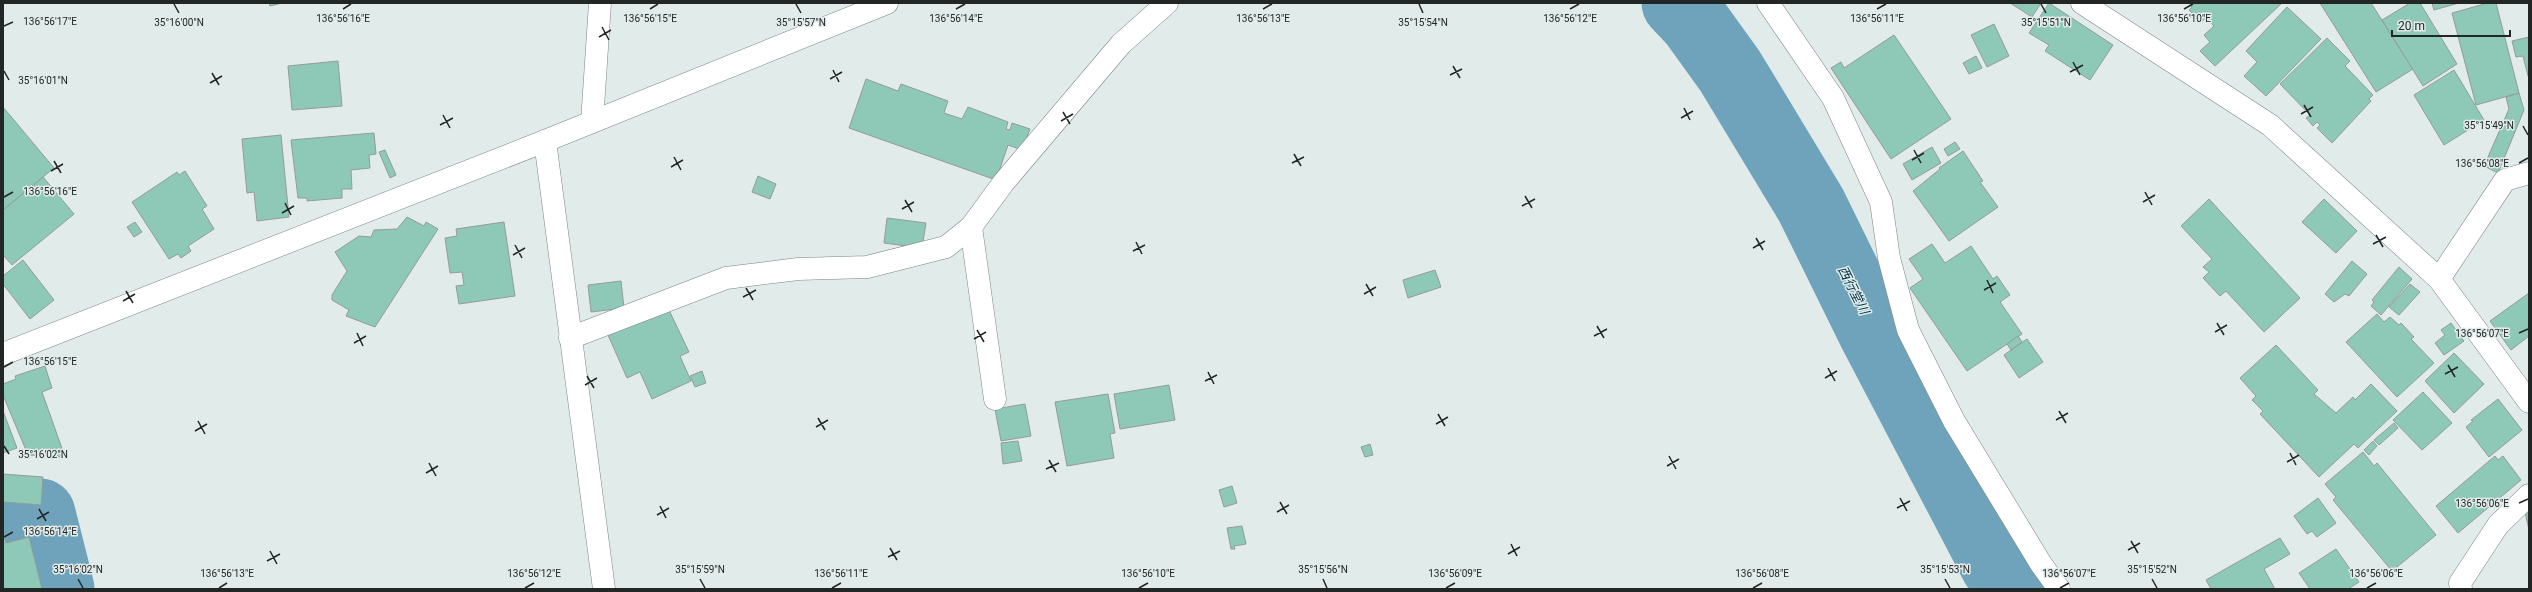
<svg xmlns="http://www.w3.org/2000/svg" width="2532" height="592" font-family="Roboto,'Noto Sans JP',sans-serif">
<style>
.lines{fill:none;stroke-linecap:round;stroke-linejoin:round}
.river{stroke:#6fa3bb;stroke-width:71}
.building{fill:#8ec8b7;stroke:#939c99}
.street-casing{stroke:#7c8585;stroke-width:23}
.street{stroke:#fff;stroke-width:22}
.ticks{fill:none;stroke:#222625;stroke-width:1.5}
.labels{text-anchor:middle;stroke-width:3;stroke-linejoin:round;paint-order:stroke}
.water-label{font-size:13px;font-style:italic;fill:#023244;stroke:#e0ebea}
.ticks-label{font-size:10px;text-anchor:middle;fill:#222625;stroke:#e0ebea;stroke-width:3;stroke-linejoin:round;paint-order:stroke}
</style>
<rect width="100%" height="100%" fill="#e0ebea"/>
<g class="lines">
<g class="river">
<polyline points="1677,3 1694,21 1730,71 1811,205 1874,333 1995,564 2011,589"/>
<polyline points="3,512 40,514 59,589"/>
</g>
</g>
<g class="building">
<polygon points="269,3 282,3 270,6"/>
<polygon points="2010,3 2041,3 2032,17"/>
<polygon points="2049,3 2113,45 2090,80 2045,51 2049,45 2029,33"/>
<polygon points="2189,3 2282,3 2215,66 2200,51 2210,42 2204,35 2214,26 2206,18 2201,22 2189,10 2192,7"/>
<polygon points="2320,3 2371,3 2413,69 2376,92"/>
<polygon points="2410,3 2420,3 2457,64 2423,86 2382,20"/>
<polygon points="2432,3 2459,3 2434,10"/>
<polygon points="2488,3 2496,3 2519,93 2476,105 2452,13"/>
<polygon points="2287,7 2321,39 2266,96 2244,76 2257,62 2246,51"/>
<polygon points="1994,24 2009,56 1987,67 1971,35"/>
<polygon points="1894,35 1951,119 1891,159 1831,68 1841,62 1844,68"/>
<polygon points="2529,37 2529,76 2528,76 2523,56 2516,57 2512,41"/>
<polygon points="2327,38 2350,61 2345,66 2373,95 2369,99 2371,101 2332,143 2317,128 2320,125 2317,122 2313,126 2306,118 2310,115 2280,84"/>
<polygon points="1976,56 1982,68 1969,74 1963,63"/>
<polygon points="338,61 342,106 292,110 288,66"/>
<polygon points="2454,70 2484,120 2444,145 2414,95"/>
<polygon points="866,79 898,91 901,84 948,101 944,113 962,119 968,107 1008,122 1006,129 1010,130 1012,123 1030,129 1022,150 1008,145 996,180 849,128"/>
<polygon points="2519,93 2524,110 2498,173 2484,166 2509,109 2506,97"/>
<polygon points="3,107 54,168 3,210"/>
<polygon points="374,133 376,154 369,155 370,168 351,170 352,189 342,189 342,198 307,201 307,198 298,198 291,140"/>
<polygon points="281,135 289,217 257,221 254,192 247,193 242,139"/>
<polygon points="1955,142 1960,149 1948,156 1944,149"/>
<polygon points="1932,147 1941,163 1912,180 1903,164"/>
<polygon points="385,150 396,175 390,178 379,152"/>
<polygon points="1963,151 1983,181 1980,182 1998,207 1949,241 1913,191 1940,169 1939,168"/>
<polygon points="185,171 207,206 202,209 214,229 188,246 191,251 181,258 178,254 169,259 132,202 177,172 179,175"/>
<polygon points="758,176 776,184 770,199 752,192"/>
<polygon points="43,177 74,214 12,265 3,255 3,210"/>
<polygon points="2209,199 2300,298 2264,332 2226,291 2220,296 2203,278 2209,272 2203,267 2212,259 2181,226"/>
<polygon points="2324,199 2357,231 2336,253 2302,222"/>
<polygon points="407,217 424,226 426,222 438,229 375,327 346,316 349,310 332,300 332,295 347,271 335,252 359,236 371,237 374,230 397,229"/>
<polygon points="887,218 926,223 922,248 884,243"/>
<polygon points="135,222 142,232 134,237 127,227"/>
<polygon points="504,222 515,296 459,304 456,286 464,285 462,272 450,273 445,238 457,236 456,229"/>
<polygon points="1932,244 1945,263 1971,246 1993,279 1997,276 2010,295 2000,302 2022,334 1967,371 1910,288 1923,279 1909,259"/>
<polygon points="23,260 54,300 30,319 3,284 3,276"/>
<polygon points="2352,261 2367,274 2349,296 2345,294 2334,302 2325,294"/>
<polygon points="2399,267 2412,279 2381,315 2371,306 2374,302 2372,300"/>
<polygon points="1435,270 1441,287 1408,298 1403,280"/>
<polygon points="621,281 624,308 591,312 588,285"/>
<polygon points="2410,284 2420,292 2399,315 2389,307"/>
<polygon points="2529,293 2529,336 2511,350 2490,321"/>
<polygon points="668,308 689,352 680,356 691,381 652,399 640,372 627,378 608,335"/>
<polygon points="2377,314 2384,322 2390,317 2399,325 2401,323 2414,337 2411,339 2434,363 2397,397 2346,342"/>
<polygon points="2451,323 2464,341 2444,355 2435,343 2445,335 2441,330"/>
<polygon points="2018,336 2022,342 2011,350 2007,344"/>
<polygon points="2027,339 2043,362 2019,378 2004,355"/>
<polygon points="2276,345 2318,390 2314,394 2336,413 2353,397 2355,400 2371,384 2397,411 2358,448 2354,444 2319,477 2260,414 2263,411 2252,400 2256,396 2240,378"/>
<polygon points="2454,353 2484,384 2454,413 2425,381"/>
<polygon points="45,366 52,388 42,392 65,457 28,455 3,395 3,384 16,379 15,376"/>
<polygon points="702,371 706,383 695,387 690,376"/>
<polygon points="1169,385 1175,420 1120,429 1114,394"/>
<polygon points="2423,392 2452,423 2422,450 2393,420"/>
<polygon points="1108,394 1115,433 1110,434 1114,458 1067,466 1055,402"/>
<polygon points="2498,399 2522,430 2489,457 2466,427 2473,421 2471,420"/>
<polygon points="1025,404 1031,436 1001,441 995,409"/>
<polygon points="3,411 17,448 3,453"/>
<polygon points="2394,423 2398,428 2379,445 2374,440"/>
<polygon points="1018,441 1022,461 1003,464 1001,443"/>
<polygon points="2373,441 2377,446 2369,455 2364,450"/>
<polygon points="1370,444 1373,455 1365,457 1361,447"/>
<polygon points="2363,452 2374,466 2377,463 2436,535 2392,571 2333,500 2336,497 2325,484"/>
<polygon points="2495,456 2498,460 2503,456 2521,480 2458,533 2436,506"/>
<polygon points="3,474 43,477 41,505 3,502"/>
<polygon points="1232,486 1237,503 1224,507 1219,490"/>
<polygon points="2318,498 2336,523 2317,537 2312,531 2307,534 2294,516"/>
<polygon points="2529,511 2529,530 2525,512"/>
<polygon points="1242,526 1246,544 1234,546 1235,549 1231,549 1227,528"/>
<polygon points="3,532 6,543 29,537 42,589 3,589"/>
<polygon points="2280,538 2290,554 2264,569 2275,589 2211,589 2206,580"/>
<polygon points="2336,549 2359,582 2348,589 2310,589 2299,573"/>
</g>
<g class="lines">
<g class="street-casing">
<g id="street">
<polyline points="1768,3 1833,98 1881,202 1889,258 1908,330 1954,421 2041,564 2059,589"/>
<polyline points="2082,3 2270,125 2439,279 2529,402"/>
<polyline points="592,122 600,3"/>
<polyline points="545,141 604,589"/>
<polyline points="971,227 995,399"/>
<polyline points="2439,279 2505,180 2529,173"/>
<polyline points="570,338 726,278 798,269 867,267 946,247 971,227 1004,182 1121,44 1167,3"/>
<polyline points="3,354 545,141 887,3"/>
<polyline points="2461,589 2460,583 2498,525 2529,495"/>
</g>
</g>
<use href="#street" class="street"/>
</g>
<path class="ticks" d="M 174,4 L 179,13M 796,4 L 801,13M 1419,4 L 1423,13M 2041,4 L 2046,13M 343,9 L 351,4M 650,9 L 658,4M 956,9 L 965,4M 1263,9 L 1272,4M 1570,9 L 1579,4M 1877,9 L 1886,4M 2184,9 L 2193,4M 4,26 L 13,22M 602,27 L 609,40M 599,37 L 611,30M 2073,62 L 2080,75M 1453,66 L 1460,78M 833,70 L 839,82M 4,71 L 9,80M 2070,72 L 2083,65M 212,73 L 219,85M 1450,75 L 1462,69M 830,79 L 842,72M 210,83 L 222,76M 2304,105 L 2311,117M 1684,108 L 1690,120M 1063,112 L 1070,124M 2301,114 L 2313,107M 443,115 L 450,128M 1681,118 L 1693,111M 1061,121 L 1073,114M 440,125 L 453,118M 2523,126 L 2528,135M 1914,150 L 1921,163M 1294,154 L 1301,166M 674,157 L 681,170M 1912,160 L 1924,153M 54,161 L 61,173M 1292,163 L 1304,157M 2519,163 L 2528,158M 671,167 L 683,160M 51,171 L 63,164M 2145,192 L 2152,205M 1525,196 L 1532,208M 4,197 L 13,192M 905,200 L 912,212M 2143,202 L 2155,195M 285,203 L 291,215M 1522,206 L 1535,199M 902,209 L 914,202M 282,213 L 294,206M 2376,235 L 2383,247M 1756,238 L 1763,250M 1136,242 L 1142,254M 2373,244 L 2386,237M 515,245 L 522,258M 1753,248 L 1765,241M 1133,251 L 1145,245M 513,255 L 525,248M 1987,280 L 1993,293M 1366,284 L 1373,296M 746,288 L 753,300M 1984,290 L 1996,283M 126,291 L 133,303M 1364,294 L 1376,287M 743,297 L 756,290M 123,301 L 135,294M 2217,323 L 2224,335M 1597,326 L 1604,338M 977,330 L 984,342M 2215,332 L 2227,325M 357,333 L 363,346M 2519,333 L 2528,329M 1594,336 L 1607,329M 974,339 L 986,332M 354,343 L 366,336M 2448,365 L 2455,377M 4,367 L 13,362M 1828,368 L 1835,381M 1208,372 L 1214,384M 2445,374 L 2458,367M 587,376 L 594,388M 1825,378 L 1837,371M 1205,381 L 1217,375M 585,385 L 597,378M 2059,411 L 2066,423M 1438,414 L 1445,426M 818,418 L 825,430M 2056,420 L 2068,413M 198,421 L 205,434M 1436,424 L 1448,417M 816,427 L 828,420M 195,431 L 207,424M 4,446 L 9,454M 2290,453 L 2296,465M 1669,456 L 1676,469M 1049,460 L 1056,472M 2287,462 L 2299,455M 429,463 L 436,476M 1667,466 L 1679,459M 1046,469 L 1059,463M 426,473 L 438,466M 1900,498 L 1907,511M 1280,502 L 1287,514M 2519,503 L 2528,499M 660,506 L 666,518M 1897,508 L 1910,501M 39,509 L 46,521M 1277,512 L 1289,505M 657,515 L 669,508M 37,519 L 49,512M 4,537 L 13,532M 2131,541 L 2138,553M 1511,544 L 1517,556M 890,548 L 897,560M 2128,550 L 2140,543M 270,551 L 277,564M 1508,554 L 1520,547M 888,557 L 900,551M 267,561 L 280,554M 78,579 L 83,588M 700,579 L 705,588M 1323,579 L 1327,588M 1945,579 L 1950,588M 2152,579 L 2157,588M 219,588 L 227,583M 525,588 L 534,583M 832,588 L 841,583M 1139,588 L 1148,583M 1446,588 L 1455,583M 1753,588 L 1762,583M 2060,588 L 2069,583M 2367,588 L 2376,583"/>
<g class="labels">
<g class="water-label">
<text transform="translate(1854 290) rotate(63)" y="5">西行堂川</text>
</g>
</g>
<g class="ticks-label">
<text x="343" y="22">136°56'16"E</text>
<text x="650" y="22">136°56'15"E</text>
<text x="956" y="22">136°56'14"E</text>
<text x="1263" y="22">136°56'13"E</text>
<text x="1570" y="22">136°56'12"E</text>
<text x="1877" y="22">136°56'11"E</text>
<text x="2184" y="22">136°56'10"E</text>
<text x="50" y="25">136°56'17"E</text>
<text x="179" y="26">35°16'00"N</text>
<text x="801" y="26">35°15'57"N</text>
<text x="1423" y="26">35°15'54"N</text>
<text x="2046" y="26">35°15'51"N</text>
<text x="43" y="84">35°16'01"N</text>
<text x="2489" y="129">35°15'49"N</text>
<text x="2482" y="167">136°56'08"E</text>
<text x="50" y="195">136°56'16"E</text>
<text x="2482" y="337">136°56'07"E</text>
<text x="50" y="365">136°56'15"E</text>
<text x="43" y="458">35°16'02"N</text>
<text x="2482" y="507">136°56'06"E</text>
<text x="50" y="535">136°56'14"E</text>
<text x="78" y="573">35°16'02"N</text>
<text x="700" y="573">35°15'59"N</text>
<text x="1323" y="573">35°15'56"N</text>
<text x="1945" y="573">35°15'53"N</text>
<text x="2152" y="573">35°15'52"N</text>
<text x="227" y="577">136°56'13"E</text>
<text x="534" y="577">136°56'12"E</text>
<text x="841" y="577">136°56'11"E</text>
<text x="1148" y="577">136°56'10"E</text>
<text x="1455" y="577">136°56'09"E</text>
<text x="1762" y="577">136°56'08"E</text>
<text x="2069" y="577">136°56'07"E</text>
<text x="2376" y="577">136°56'06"E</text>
</g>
<rect width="2532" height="592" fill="none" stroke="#222625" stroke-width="8"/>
<path d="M2392 30v6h118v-6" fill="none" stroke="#222625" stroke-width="2"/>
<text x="2398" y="30" font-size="12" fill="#222625" stroke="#e0ebea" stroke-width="3" paint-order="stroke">20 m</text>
</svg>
